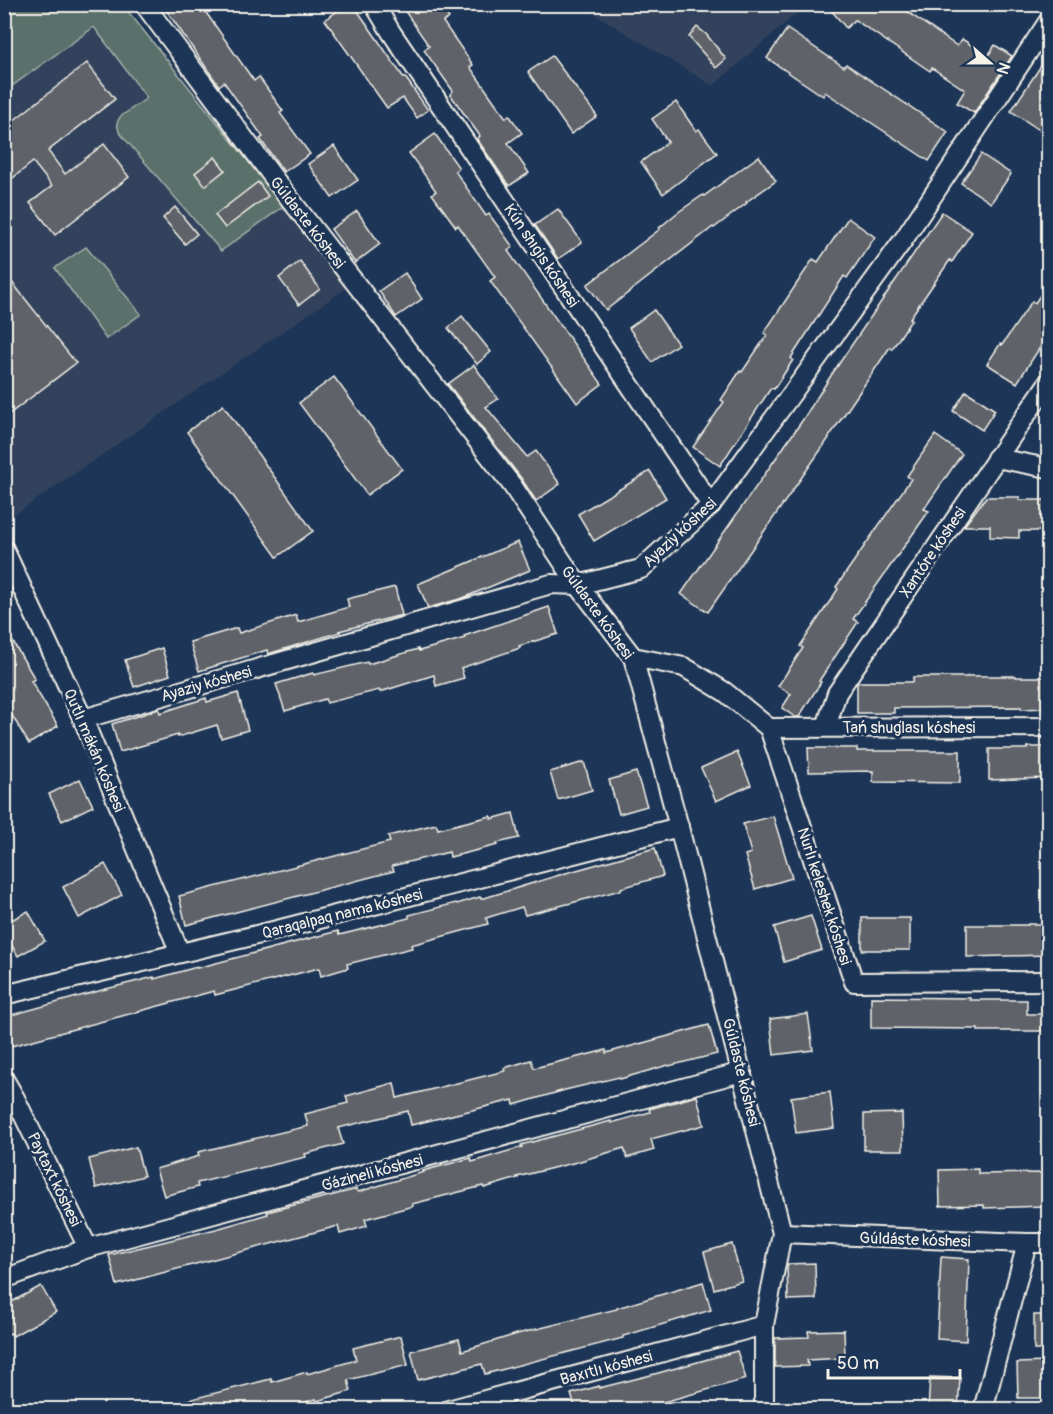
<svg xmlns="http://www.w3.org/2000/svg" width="1053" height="1414" font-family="Pangolin,sans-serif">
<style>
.built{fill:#30435c}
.green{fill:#5a706b;stroke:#a7b0aa;stroke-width:1.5}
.building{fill:#5e6369;stroke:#f4f1e8;stroke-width:1.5}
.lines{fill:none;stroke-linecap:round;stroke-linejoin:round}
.minor-casing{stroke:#f4f1e8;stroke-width:22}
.minor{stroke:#1d3557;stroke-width:18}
.labels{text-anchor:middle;stroke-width:6;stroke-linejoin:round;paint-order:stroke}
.street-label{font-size:16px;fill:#f4f1e8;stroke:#1d3557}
</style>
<rect width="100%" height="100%" fill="#1d3557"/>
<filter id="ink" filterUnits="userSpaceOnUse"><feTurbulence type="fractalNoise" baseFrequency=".0167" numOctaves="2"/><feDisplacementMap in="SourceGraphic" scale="12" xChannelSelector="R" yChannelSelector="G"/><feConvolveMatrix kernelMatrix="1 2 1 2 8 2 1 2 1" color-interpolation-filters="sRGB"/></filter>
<g filter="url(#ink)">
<g class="built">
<polygon points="5,5 123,5 348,287 5,521"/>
<polygon points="580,5 806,5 713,86"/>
</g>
<g class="green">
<polygon points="5,5 123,5 284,206 221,251 119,132 117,123 120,117 147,98 94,27 5,91"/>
<polygon points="86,247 141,314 106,339 55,268"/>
</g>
<g class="building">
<polygon points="162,4 200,4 254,81 259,77 283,111 280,113 310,154 284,172 260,139 263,137 224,82 219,86"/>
<polygon points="347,4 353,4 404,78 405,77 428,110 417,118 403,98 387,108 325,20"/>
<polygon points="400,4 439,4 449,18 443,22 473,65 470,67 506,118 509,115 522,133 508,143 529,173 509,186 477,139 480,136 450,94 453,91 424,50 429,46"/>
<polygon points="826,4 896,4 957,46 962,39 988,56 995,45 1012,56 974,113 957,103 965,90 932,68 930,71 855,20 846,28"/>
<polygon points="697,27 706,34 726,59 716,68 689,37"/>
<polygon points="787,29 844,67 846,64 948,132 929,161 825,92 823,96 767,58"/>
<polygon points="1048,55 1048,120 1041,131 1011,111"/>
<polygon points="552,56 597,116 571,134 528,72"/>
<polygon points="87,63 115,99 48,151 65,174 104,144 129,177 55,235 30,203 52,186 33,162 4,185 4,128"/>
<polygon points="676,102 696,131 699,129 717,153 663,194 641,162 668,142 652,119"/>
<polygon points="435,134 459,168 455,171 486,216 489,214 513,247 508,251 602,384 577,403 490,281 495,277 458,225 456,227 432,194 436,191 409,153"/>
<polygon points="334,146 358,180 332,198 308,164"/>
<polygon points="981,154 1011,174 991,203 961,183"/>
<polygon points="759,156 776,181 746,202 747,203 714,228 713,227 606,310 587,285 660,229 659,228 677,213 703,195 704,196"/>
<polygon points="215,157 225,170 205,186 195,173"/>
<polygon points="258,182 268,196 225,228 215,215"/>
<polygon points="175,207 197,234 185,244 163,218"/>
<polygon points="558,209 582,242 558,259 535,225"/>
<polygon points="357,211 380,244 355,263 331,229"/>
<polygon points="942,212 972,232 952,262 950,260 910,318 912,319 892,349 890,347 829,437 829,438 708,612 681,594 804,418 832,374"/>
<polygon points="848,218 875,237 847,278 844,276 791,358 793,360 774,389 771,388 720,466 693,447 724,402 721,400 740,371 742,372 767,335 764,333 813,259 818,262"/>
<polygon points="300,261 320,289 299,305 279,278"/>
<polygon points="4,272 76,363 4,418"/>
<polygon points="405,273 422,299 396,317 379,291"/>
<polygon points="1048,283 1048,335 1017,383 987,364 1000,344 1002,345 1032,301 1035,303"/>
<polygon points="654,310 678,344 652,362 629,328"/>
<polygon points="462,316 491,352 477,364 448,328"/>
<polygon points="474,365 498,399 486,407 527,457 536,451 560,484 536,501 521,478 448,384"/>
<polygon points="334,377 402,469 367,495 299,403"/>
<polygon points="966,391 995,410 982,430 953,411"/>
<polygon points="223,405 313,531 277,557 187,432"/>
<polygon points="935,435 962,454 924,509 929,511 853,619 858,622 819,681 821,682 799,717 795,717 782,708 791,694 778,686 803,648 800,646 838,589 836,587 911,479 907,476"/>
<polygon points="650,471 666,498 594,541 578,514"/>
<polygon points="986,497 1020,497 1019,500 1048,500 1048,531 1019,531 1019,538 990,537 990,526 964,526"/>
<polygon points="518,542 530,570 463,598 428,608 418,584"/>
<polygon points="395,587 402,615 339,631 340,632 268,654 267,650 199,671 190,642 237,628 239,633 296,615 298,622 349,607 347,599"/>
<polygon points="549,607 558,634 519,646 520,648 461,668 464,678 436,686 434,675 380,692 379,690 327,703 325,699 285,711 276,684 313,673 314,675 367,662 368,664 418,649 419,651 465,638 464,636"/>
<polygon points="4,627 35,679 31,681 58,726 29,744 4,702"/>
<polygon points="162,648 170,675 134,687 125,660"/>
<polygon points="968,676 1016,676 1016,677 1048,677 1048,708 1021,709 1021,707 894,708 894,713 857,713 857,684 858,682 913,682 913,677 968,677"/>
<polygon points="238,693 248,730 221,738 217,725 178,737 178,735 120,752 112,724 159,709 160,713 206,698 207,702"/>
<polygon points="1027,747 1048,747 1048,778 989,780 989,749 1027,749"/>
<polygon points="808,748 857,748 857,751 960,751 960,783 873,782 873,771 809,772"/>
<polygon points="737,752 751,785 716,801 701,768"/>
<polygon points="584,762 592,790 558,800 550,772"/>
<polygon points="636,772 647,806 619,814 609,780"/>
<polygon points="80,779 93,806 62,821 49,794"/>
<polygon points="513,813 519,838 497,843 498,845 450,857 449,852 392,866 394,871 186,925 179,896 390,842 388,836 436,824 438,829 491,816 491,819"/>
<polygon points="773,816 792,878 755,889 745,855 751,853 743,824"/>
<polygon points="655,848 663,876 621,888 621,890 525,915 522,907 486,918 488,924 411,945 412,948 347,964 348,968 321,976 319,968 215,995 214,991 4,1048 4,1017 106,989 154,977 154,979 197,967 197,968 338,931 339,935 409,918 409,915 456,903 457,904 480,897 481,899 566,873"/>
<polygon points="105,864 122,895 79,918 63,887"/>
<polygon points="28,911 45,941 18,956 4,932 4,924"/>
<polygon points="811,916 822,950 784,962 774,927"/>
<rect x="862" y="918" width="48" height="32"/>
<polygon points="1028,924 1048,924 1048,955 967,957 967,925 1028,925"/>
<polygon points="871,997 970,998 970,1000 1027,1000 1027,1014 1048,1014 1048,1031 978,1031 978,1029 871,1028"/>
<polygon points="808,1014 813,1050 774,1055 770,1019"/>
<polygon points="709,1025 717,1054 669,1066 668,1065 620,1079 619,1077 565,1090 514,1105 513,1100 411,1125 408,1111 338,1128 343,1144 305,1154 306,1157 197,1183 198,1187 164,1196 156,1169 199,1156 198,1152 308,1126 305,1114 348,1103 346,1096 394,1083 397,1098 505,1071 504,1068 531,1060 534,1068 606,1050 606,1053"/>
<polygon points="830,1092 834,1128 796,1133 791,1097"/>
<polygon points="697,1096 704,1125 651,1139 654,1150 627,1158 624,1148 577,1162 517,1177 518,1178 484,1188 483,1186 412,1204 413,1206 365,1219 367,1226 340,1234 338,1226 117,1285 109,1255 216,1229 268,1214 267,1212 357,1189 358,1192 424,1172 423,1171 471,1158 472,1162 522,1147 521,1145 611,1121 611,1123 650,1112 649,1109"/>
<polygon points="902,1113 903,1150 864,1150 864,1114"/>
<polygon points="136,1147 144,1176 96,1188 89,1159"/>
<polygon points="978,1169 978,1174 1044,1173 1044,1206 984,1208 984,1205 940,1206 939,1170"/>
<polygon points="732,1244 742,1281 714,1289 704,1252"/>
<polygon points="941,1257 969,1259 966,1341 937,1339"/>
<polygon points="815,1263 816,1299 788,1300 787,1264"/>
<polygon points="703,1282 711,1310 623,1336 623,1338 485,1374 482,1364 418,1380 411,1351 459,1339 462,1351 517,1334 617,1309 617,1308"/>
<polygon points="41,1286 56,1312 13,1336 11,1333 4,1336 4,1306"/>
<rect x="1034" y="1315" width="14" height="35"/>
<polygon points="844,1330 845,1358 807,1360 808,1366 775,1367 775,1338 809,1337 808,1331"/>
<polygon points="401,1336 408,1365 348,1380 351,1391 317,1401 316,1399 279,1410 168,1410 168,1405 271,1379 272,1382 307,1372 307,1374 356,1360 353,1348"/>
<polygon points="737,1351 746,1379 635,1410 576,1410 571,1394 599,1386 599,1388 651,1375"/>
<polygon points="1046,1362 1046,1398 1018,1398 1017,1363"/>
<polygon points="930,1377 960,1378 958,1410 928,1410"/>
</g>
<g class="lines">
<g class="minor-casing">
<g id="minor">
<polyline points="144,4 276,181 512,485 578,585 633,657 679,827 782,1233 764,1325 764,1410"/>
<polyline points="374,4 391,32 711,505"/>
<polyline points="996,458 1048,468"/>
<polyline points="4,549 83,719 180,953"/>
<polyline points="633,657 684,667 725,692 769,728"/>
<polyline points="83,719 551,584 578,585 641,569 711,505 904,239 1048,22"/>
<polyline points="826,727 837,693 1048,383"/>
<polyline points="769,728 854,982 1048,981"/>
<polyline points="769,728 1048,727"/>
<polyline points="4,995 273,931 679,827"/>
<polyline points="4,1079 15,1098 88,1248"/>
<polyline points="782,1233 1027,1243 1048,1243"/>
<polyline points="4,1279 88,1248 742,1072"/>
<polyline points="448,1410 764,1325"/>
<polyline points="983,1410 1027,1243"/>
</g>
</g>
<use href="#minor" class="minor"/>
</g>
</g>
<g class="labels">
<g class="street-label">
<text transform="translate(308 222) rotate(52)" y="6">Gúldaste kóshesi</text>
<text transform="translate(542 255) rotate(56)" y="6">Kún shıǵıs kóshesi</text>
<text transform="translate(679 532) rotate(-43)" y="6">Ayaziy kóshesi</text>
<text transform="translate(932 552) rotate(-56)" y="6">Xantóre kóshesi</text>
<text transform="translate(598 612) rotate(54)" y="6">Gúldaste kóshesi</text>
<text transform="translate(206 683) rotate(-16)" y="6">Ayaziy kóshesi</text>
<text x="909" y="733">Tań shuǵlası kóshesi</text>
<text transform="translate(95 750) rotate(67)" y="6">Qutlı mákán kóshesi</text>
<text transform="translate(825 896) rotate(72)" y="6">Nurlı keleshek kóshesi</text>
<text transform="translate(342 913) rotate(-14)" y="6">Qaraqalpaq nama kóshesi</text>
<text transform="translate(742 1072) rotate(76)" y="6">Gúldaste kóshesi</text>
<text transform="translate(372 1172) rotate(-15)" y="6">Ǵázineli kóshesi</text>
<text transform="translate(55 1179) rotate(64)" y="6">Paytaxt kóshesi</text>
<text transform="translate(915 1239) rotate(2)" y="6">Gúldáste kóshesi</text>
<text transform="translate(606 1367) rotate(-15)" y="6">Baxıtlı kóshesi</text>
</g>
</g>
<rect width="1053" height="1414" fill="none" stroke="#1d3557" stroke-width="24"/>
<rect x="12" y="12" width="1029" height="1390" fill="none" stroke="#f4f1e8" stroke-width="2" filter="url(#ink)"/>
<g transform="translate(990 63) rotate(111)" stroke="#1d3557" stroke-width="4.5" paint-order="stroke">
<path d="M0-4.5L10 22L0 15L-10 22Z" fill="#f4f1e8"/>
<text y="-9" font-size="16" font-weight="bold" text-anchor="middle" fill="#f4f1e8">N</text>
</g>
<path d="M828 1369v9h132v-9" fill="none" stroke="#f4f1e8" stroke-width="3"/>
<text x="837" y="1369" font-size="18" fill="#f4f1e8" stroke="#1d3557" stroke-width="4.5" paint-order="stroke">50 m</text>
</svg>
